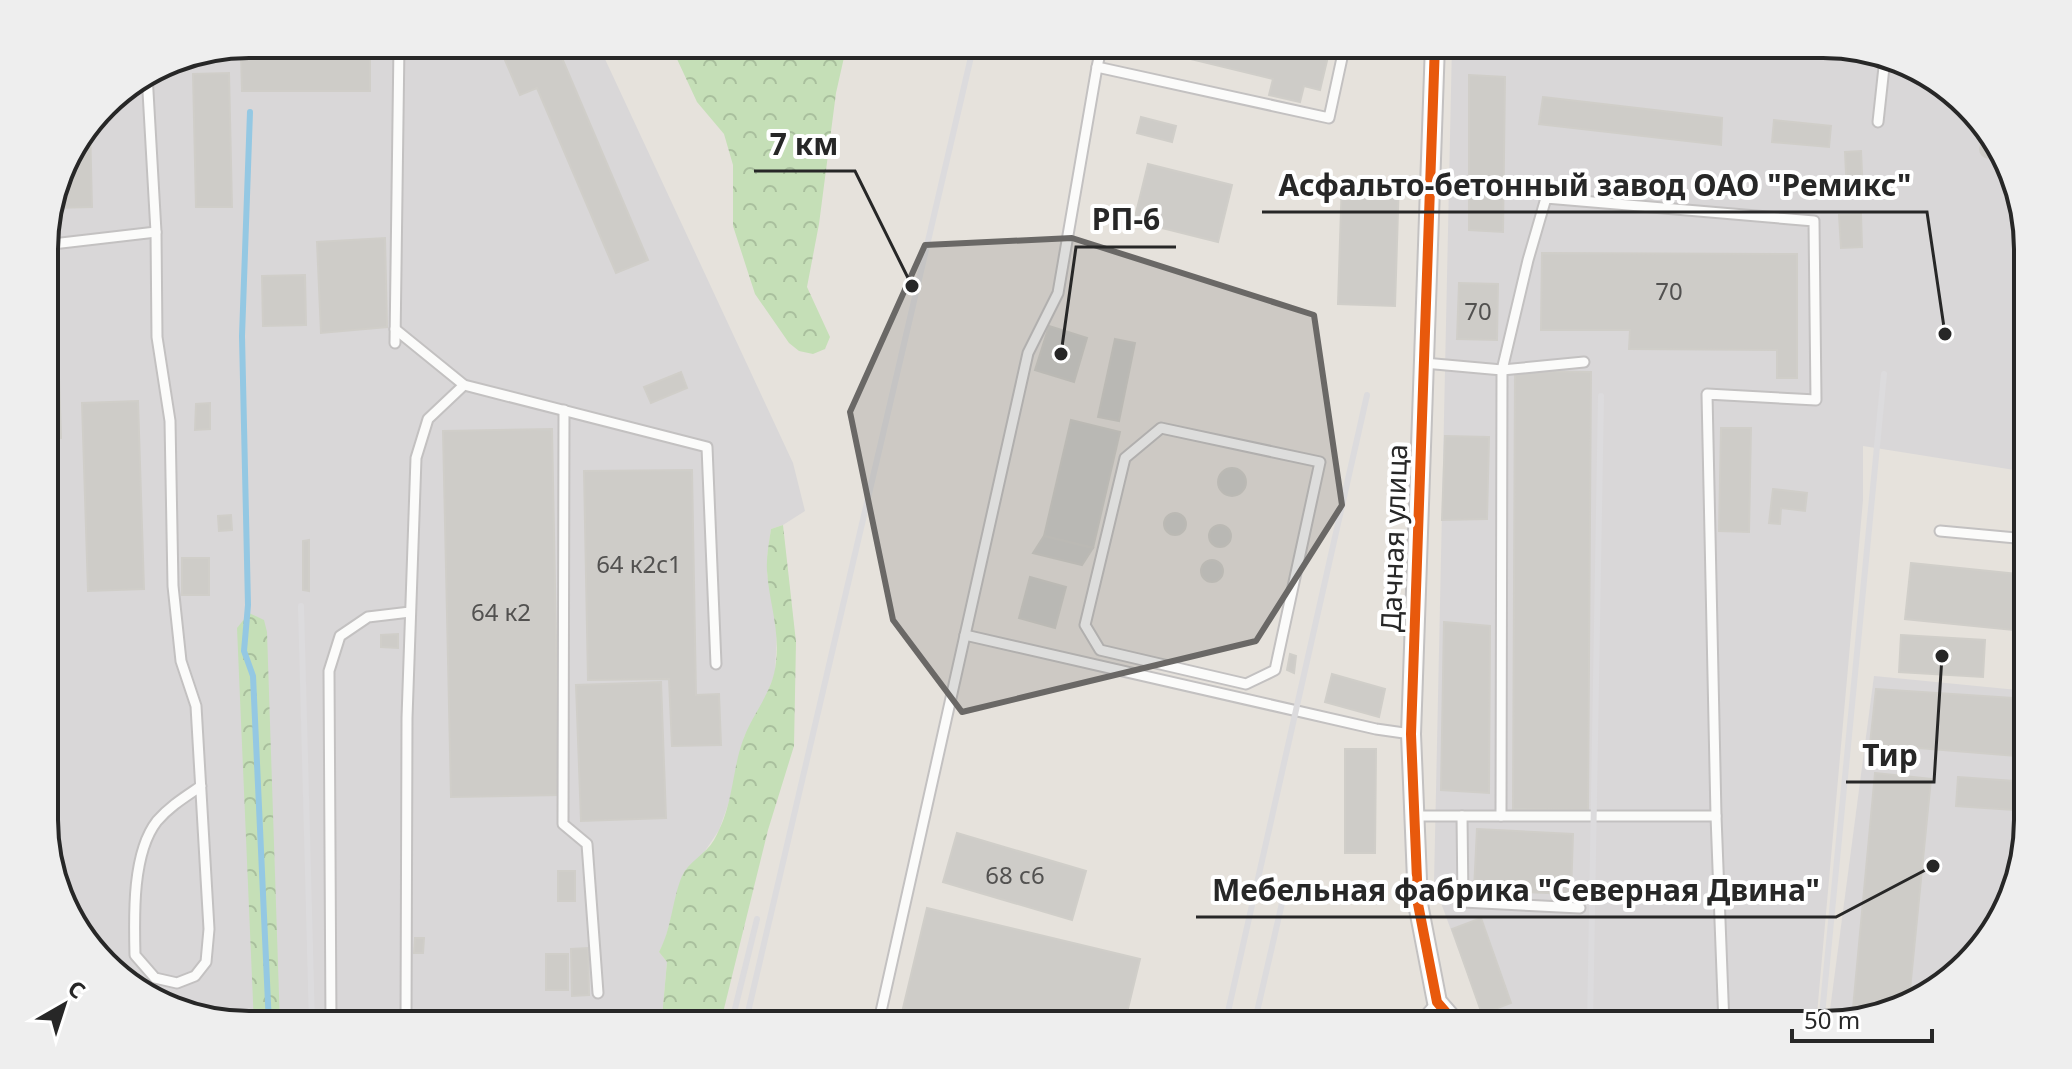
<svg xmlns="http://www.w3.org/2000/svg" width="2072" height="1069" font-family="'Noto Sans',sans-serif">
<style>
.industrial{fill:#d9d7d8}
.forest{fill:url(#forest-crowns)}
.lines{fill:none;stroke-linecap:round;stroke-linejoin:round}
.stream{stroke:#94c8e3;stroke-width:6}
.building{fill:#ceccc8;stroke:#d0cec9;stroke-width:2}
.service-casing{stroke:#c3c1c1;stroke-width:13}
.minor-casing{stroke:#c3c1c1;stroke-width:22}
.service{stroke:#fbfbfa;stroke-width:9}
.minor{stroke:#fbfbfa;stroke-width:18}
.rail{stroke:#dcdbdd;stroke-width:6}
.cycleway-casing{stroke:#fff;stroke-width:15}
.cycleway{stroke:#e8590c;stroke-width:10}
.marked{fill:#6a6866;fill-opacity:0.2;stroke:#6a6866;stroke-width:6;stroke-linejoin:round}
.labels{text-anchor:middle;stroke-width:8;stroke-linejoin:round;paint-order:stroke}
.number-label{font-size:24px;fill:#525150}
.street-label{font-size:28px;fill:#272727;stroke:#fff}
.rim{fill:none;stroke:#272727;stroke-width:4}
.leader{fill:none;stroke:#272727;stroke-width:3}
.callout-dot{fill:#272727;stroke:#fff;stroke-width:3}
.callout-label{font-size:30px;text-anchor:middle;font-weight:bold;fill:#272727;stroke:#fff;stroke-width:8;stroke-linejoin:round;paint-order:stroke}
</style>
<defs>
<pattern id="forest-crowns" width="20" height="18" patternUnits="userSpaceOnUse" patternTransform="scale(2)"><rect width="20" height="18" fill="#c5dfb7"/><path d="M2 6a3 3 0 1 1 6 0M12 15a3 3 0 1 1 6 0" fill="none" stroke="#a9bf9d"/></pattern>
</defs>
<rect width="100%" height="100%" fill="#e6e2dc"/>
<g class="industrial">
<polygon points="249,44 598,44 793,463 805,511 783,525 771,529 767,558 767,573 777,631 775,673 765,699 744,737 733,791 719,830 703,854 683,874 665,940 659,952 667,962 662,1017 663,1025 249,1025 159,1004 86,945 46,848 44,235 65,159 113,95 171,59"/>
<polygon points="1452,44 1823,44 1913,65 1993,135 2026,222 2027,472 1863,446 1863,500 1816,1025 1494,1025 1482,1014 1434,884"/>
<polygon points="1874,676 2028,691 2028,821 2007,910 1937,991 1836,1025 1828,1025"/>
</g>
<g class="forest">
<polygon points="670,44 847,44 836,93 819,224 807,287 830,337 825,349 813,354 799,351 789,343 755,294 733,226 733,165 724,134 697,102"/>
<path d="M 783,525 L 796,642 L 794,746 L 768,830 L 720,1025 L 663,1025 L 662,1017 L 667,962 L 659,952 C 672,928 672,900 682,876 C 689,861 706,854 714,840 C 734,805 731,774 743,740 C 753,712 773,693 776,662 C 780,630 769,602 767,571 C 766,557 769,543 771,529 Z"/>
<polygon points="249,613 264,620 267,632 280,1025 254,1025 237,628"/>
</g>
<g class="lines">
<polyline class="stream" points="250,112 242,336 248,605 244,651 253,676 269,1025"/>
</g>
<g class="building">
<polygon points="498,44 556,44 648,260 616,273 537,88 520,95"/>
<polygon points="1129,44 1331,44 1320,90 1304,86 1300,102 1269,95 1273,79"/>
<polygon points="241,55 370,55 370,91 242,91"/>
<polygon points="229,73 232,207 196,207 193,74"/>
<polygon points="1469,75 1505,77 1503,232 1469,230"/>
<polygon points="1543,97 1722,118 1721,145 1539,124"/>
<polygon points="1141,117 1176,126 1172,142 1137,133"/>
<polygon points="1774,120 1831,126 1829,147 1772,142"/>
<polygon points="90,126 92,207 52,208 65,159"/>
<circle cx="1989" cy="149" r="9"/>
<polygon points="1861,151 1863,194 1847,195 1845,152"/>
<polygon points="2002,158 2008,175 2004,176 1999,175 1995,168 1996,162"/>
<polygon points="1148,164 1232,185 1218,242 1134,221"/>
<polygon points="1342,178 1399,180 1395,306 1338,304"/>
<polygon points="1861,214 1862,247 1841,248 1839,215"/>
<polygon points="385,238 387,327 321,333 317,242"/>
<polygon points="1542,253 1797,254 1797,378 1777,378 1777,350 1629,349 1630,330 1541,330"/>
<polygon points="305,275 306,325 263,326 262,276"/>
<polygon points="1459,283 1498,284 1497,340 1457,339"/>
<polygon points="1049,326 1087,338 1074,382 1035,370"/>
<polygon points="1115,339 1135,343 1119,421 1098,417"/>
<polygon points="45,349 58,349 61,438 45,438"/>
<polygon points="1515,371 1591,372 1588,810 1513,809"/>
<polygon points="681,372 687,388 651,403 644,387"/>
<polygon points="138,401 144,589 88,591 82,403"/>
<polygon points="210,403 210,429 195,430 196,404"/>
<polygon points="1071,420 1120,432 1093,548 1044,536"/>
<polygon points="1721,428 1751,428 1749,532 1719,531"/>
<polygon points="552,429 559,795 451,797 443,431"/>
<polygon points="1445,436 1489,437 1487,519 1442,520"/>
<circle cx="1232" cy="482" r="14"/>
<polygon points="692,470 696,695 719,694 721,745 672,746 669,679 588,680 584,471"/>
<polygon points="1773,489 1807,493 1805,511 1781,508 1780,524 1769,523"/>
<circle cx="1175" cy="524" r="11"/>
<polygon points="231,515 232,530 219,531 218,516"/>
<circle cx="1220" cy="536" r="11"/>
<polygon points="1044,536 1093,548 1082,565 1033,553"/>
<polygon points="309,540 309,591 303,590 303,541"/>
<rect x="182" y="558" width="27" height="37"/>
<circle cx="1212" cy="571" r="11"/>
<polygon points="1911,563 2027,575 2023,631 1905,619"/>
<polygon points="1030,577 1066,587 1055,628 1019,618"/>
<polygon points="1444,622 1490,626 1489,793 1441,790"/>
<polygon points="398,634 398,648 381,647 381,635"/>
<polygon points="1901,635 1985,640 1983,677 1899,672"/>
<polygon points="1290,654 1296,656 1294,673 1287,670"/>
<polygon points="1332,674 1385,689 1379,717 1325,702"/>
<polygon points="661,682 666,818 581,821 576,685"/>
<polygon points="1876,689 2028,699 2028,757 1870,744"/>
<polygon points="1345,749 1376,749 1375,853 1345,853"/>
<polygon points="1875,773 1931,779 1909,1000 1852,1019"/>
<polygon points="1958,777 2028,782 2028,811 1956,806"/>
<polygon points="1477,829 1573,834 1571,894 1474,890"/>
<polygon points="957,833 1086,871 1072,920 943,882"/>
<rect x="558" y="871" width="17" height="30"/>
<polygon points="927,908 1140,959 1124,1025 899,1025"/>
<polygon points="1481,918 1511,1003 1482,1014 1452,929"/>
<polygon points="415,938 424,938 423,953 414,953"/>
<polygon points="588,948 589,995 572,996 571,949"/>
<rect x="546" y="954" width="22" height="36"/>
</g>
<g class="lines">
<g class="service-casing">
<g id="service">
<polyline points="1102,44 1097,67 1329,118 1345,44"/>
<path d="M 147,74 L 156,232 L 157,337 L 170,421 L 173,586 L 181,661 L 196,706 L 209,929 L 206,962 L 195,976 L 177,983 L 155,978 L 135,955 C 134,916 132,853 157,821 C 170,806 185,797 201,786"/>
<polyline points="1878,122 1885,58"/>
<polyline points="44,245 156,232"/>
<polyline points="395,329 464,385 707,447 716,664"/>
<polyline points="395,343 399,44"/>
<polyline points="1424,363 1502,370 1584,362"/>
<polyline points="564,410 563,824 587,844 598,993"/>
<polygon points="1161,428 1320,462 1275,670 1246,684 1100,650 1085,625 1125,458"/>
<polyline points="47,455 53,864"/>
<polyline points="1940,531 2027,539"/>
<polyline points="965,635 1376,729 1411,734"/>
<polyline points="1414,816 1716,816"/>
<polyline points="1462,816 1463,902 1580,908"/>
<polyline points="1501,816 1502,370 1528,260 1546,198 1814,221 1816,400 1707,394 1716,816 1724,1025"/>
<polyline points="331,1025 329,671 340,636 368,617 410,612"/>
<polyline points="406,1025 407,718 416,458 428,419 464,385"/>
<polyline points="878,1025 1028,353 1058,293 1097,67"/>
<polyline points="1417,1025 1437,1002"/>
</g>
</g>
<g class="minor-casing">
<polyline id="minor" points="1435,44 1411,734 1418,904 1437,1002 1457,1025"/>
</g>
<use href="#service" class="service"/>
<use href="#minor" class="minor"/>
<g class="rail">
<polyline points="301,606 312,1025"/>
<polyline points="731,1025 757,919"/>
<polyline points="745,1025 974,44"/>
<polyline points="1225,1025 1367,395"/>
<polyline points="1254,1025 1285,890"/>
<polyline points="1590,1025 1601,396"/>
<polyline points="1821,1025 1884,374"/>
</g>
<g class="cycleway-casing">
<polyline id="cycleway" points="1435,44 1411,734 1418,904 1437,1002 1457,1025"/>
</g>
<use href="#cycleway" class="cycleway"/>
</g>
<path class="marked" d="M 1072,238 L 1314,315 L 1342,505 L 1256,641 L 962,712 L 893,620 L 850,412 L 925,245 Z"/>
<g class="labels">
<g class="number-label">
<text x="1669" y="300">70</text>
<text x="1478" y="320">70</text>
<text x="639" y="573">64 к2с1</text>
<text x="501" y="621">64 к2</text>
<text x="1015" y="884">68 с6</text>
</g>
<g class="street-label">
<text transform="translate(1394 538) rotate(-88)" y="10">Дачная улица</text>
</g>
</g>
<path d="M0 0H2072V1069H0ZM249 58H1823A191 191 0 0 1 2014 249V820A191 191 0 0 1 1823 1011H249A191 191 0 0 1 58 820V249A191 191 0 0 1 249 58Z" fill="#eee" fill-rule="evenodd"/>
<path class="rim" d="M249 58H1823A191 191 0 0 1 2014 249V820A191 191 0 0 1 1823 1011H249A191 191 0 0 1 58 820V249A191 191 0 0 1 249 58Z"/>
<path class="leader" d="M912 286L855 171H754M1945 334L1927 212H1262M1061 354L1076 247H1176M1942 656L1934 782H1846M1933 866L1836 917H1196"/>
<g class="callout-dot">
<circle cx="912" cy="286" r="8"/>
<circle cx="1945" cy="334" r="8"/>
<circle cx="1061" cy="354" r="8"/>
<circle cx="1942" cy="656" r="8"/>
<circle cx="1933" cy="866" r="8"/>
</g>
<g class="callout-label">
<text x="804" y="155">7 км</text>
<text x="1595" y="196">Асфальто-бетонный завод ОАО "Ремикс"</text>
<text x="1126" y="230">РП-6</text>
<text x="1890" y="766">Тир</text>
<text x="1516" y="901">Мебельная фабрика "Северная Двина"</text>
</g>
<g transform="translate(64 1005) rotate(39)" stroke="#ffffff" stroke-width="6" paint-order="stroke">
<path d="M0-6L14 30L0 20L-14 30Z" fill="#272727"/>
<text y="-12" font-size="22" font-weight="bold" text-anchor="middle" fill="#272727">С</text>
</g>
<path d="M1792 1029v12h140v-12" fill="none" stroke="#272727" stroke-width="4"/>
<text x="1804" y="1029" font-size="24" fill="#272727" stroke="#ffffff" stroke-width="6" paint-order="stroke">50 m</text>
</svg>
